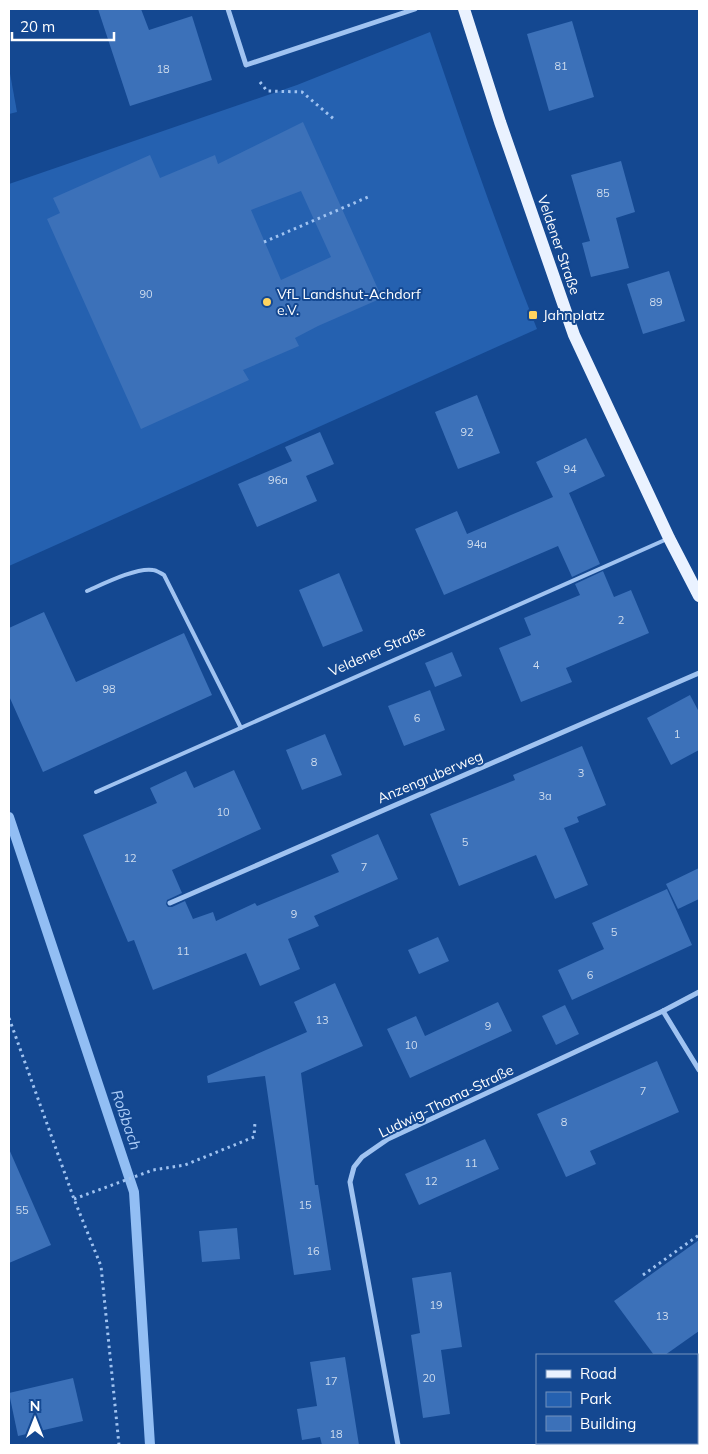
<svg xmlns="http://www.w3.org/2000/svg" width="708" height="1454" font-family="Mulish,sans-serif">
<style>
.green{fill:#2561b0}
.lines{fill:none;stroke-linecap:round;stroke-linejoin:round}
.stream{stroke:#92bef4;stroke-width:10}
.building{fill:#3c71b9;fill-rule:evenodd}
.path{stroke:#a0c3f1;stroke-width:3;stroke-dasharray:2.5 4;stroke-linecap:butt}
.service{stroke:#a0c3f1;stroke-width:4}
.minor{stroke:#a0c3f1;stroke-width:5}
.primary{stroke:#eaf2ff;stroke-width:12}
.poi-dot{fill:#ffd460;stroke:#144891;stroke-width:2}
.labels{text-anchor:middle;stroke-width:4;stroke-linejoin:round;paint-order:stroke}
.number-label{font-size:11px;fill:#cedcee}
.street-label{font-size:14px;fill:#fff;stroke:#144891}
.poi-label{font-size:14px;fill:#fff;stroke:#144891;text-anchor:start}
.water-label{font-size:15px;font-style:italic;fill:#accdf8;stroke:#144891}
</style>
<rect width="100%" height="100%" fill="#144891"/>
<g class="green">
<path d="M 430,32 C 464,132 498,231 537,329 L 9,566 L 9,184 L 297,85 Z"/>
<polygon points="9,68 17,112 9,114"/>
</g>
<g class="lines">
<polyline class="stream" points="9,817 134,1192 150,1445"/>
</g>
<g class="building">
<polygon points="98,9 141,9 149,30 192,16 212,80 130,106"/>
<polygon points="572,21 594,97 549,111 527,34"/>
<path d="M 303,122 L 382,298 L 318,326 L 295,338 L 299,346 L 243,370 L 249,380 L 141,429 L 47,219 L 60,213 L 53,198 L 150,155 L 160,178 L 215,155 L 218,164 ZM 301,191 L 331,257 L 281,280 L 251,210 Z"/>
<polygon points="621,161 635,212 616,218 629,268 591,277 582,243 590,241 571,175"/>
<polygon points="669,271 685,321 643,334 627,284"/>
<polygon points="477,395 500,453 458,469 435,412"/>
<polygon points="320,432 334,464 306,476 317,501 257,527 238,484 292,461 285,447"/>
<polygon points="586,438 605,476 569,493 600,564 572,577 558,546 444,595 415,529 457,511 467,534 553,497 536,462"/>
<polygon points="603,571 614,597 631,590 649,633 566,668 572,682 521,702 499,648 531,635 524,618 580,595 575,584"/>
<polygon points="339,573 363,631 323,647 299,590"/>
<polygon points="44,612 76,682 184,633 212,695 43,772 9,696 9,628"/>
<polygon points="452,652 462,676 435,687 425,663"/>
<polygon points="430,690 445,730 404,746 388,706"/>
<polygon points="690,695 699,712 699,750 671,765 647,718"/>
<polygon points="325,734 342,775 302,790 286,750"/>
<polygon points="582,746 606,805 577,817 579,822 564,828 588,885 555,899 536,855 459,886 430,814 515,780 513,775"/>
<polygon points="234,770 261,829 172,870 182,893 167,900 166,904 168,907 172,907 185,901 193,919 213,912 216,921 255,903 257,906 339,872 331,855 378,834 398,879 314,916 319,926 288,939 300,969 260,986 246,953 153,990 134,940 128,942 83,835 157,803 150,788 186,771 194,788"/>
<polygon points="699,868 699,899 678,909 666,884"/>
<polygon points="667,889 692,945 572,1000 558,970 604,949 592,923"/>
<polygon points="438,937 449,961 419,974 408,950"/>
<polygon points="335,983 363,1046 301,1073 315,1185 318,1185 331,1270 294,1275 265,1076 208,1083 207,1076 307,1032 294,1002"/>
<polygon points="498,1002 512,1031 410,1078 387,1029 416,1016 425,1036"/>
<polygon points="565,1005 579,1034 556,1045 542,1016"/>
<polygon points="657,1061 679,1112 590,1151 596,1164 566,1177 537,1114"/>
<polygon points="485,1139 499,1169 419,1205 405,1174"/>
<polygon points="9,1149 51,1245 9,1263"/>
<polygon points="237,1228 240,1259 202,1262 199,1231"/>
<polygon points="699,1240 699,1331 665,1355 654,1355 614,1301"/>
<polygon points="451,1272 462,1347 441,1350 450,1414 423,1418 411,1335 420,1333 412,1278"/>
<polygon points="345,1357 359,1445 322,1445 320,1437 302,1440 297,1409 317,1406 310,1362"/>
<polygon points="73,1378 83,1421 18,1436 9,1393"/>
</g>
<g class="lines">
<g class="path">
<polyline points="260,82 267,91 302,92 335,120"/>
<polyline points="264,242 368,197"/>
<polyline points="9,1018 74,1199 101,1266 119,1445"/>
<polyline points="74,1199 153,1170 185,1165 254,1137 255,1122"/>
<polyline points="643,1275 699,1235"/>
</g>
<g class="service">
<path d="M 87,591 C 103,584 137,567 153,570 C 156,570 160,573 164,575 L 241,728"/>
<polyline points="96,792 667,539"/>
</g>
<g class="minor">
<polyline points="228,9 246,65 415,9"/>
<polyline points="170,903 699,673"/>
<polyline points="663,1011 699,1070"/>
<polyline points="398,1445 350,1182 354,1167 362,1157 388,1139 663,1011 699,992"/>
</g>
<polyline class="primary" points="464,9 500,122 574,335 669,538 699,596"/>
</g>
<g class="poi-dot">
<circle cx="267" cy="302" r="5"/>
<rect x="528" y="310" width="10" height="10" rx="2.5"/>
</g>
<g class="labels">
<g class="number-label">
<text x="561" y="70">81</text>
<text x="163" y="73">18</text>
<text x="603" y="197">85</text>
<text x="146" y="298">90</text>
<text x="656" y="306">89</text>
<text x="467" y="436">92</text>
<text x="570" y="473">94</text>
<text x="278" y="484">96a</text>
<text x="477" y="548">94a</text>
<text x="621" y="624">2</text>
<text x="536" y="669">4</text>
<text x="109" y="693">98</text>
<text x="417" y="722">6</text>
<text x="677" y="738">1</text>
<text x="314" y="766">8</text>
<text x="581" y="777">3</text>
<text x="545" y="800">3a</text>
<text x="223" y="816">10</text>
<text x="465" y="846">5</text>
<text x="130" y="862">12</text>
<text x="364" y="871">7</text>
<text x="294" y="918">9</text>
<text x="614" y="936">5</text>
<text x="183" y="955">11</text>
<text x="590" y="979">6</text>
<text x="322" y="1024">13</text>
<text x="488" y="1030">9</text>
<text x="411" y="1049">10</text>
<text x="643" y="1095">7</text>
<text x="564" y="1126">8</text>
<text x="471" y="1167">11</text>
<text x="431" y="1185">12</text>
<text x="305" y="1209">15</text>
<text x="22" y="1214">55</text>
<text x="313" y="1255">16</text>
<text x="436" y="1309">19</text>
<text x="662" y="1320">13</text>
<text x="429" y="1382">20</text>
<text x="331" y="1385">17</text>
<text x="336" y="1438">18</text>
</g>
<g class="street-label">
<text transform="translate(559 245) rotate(71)" y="5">Veldener Straße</text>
<text transform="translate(377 651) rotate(-24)" y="5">Veldener Straße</text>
<text transform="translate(430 777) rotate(-23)" y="5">Anzengruberweg</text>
<text transform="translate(446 1101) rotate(-26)" y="5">Ludwig-Thoma-Straße</text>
</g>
<g class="poi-label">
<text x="277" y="299">VfL Landshut-Achdorf<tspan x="277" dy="16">e.V.</tspan></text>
<text x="543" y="320">Jahnplatz</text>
</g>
<g class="water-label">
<text transform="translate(126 1120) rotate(71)" y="5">Roßbach</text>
</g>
</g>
<rect width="708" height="1454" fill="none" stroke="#ffffff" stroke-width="20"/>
<rect x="536" y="1354" width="162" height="90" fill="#144891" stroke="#7291bd"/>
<rect x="546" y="1370" width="25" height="8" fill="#eaf2ff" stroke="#7291bd"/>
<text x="580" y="1379" font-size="15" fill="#ffffff">Road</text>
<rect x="546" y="1392" width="25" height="15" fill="#2561b0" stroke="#7291bd"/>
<text x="580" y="1404" font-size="15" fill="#ffffff">Park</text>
<rect x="546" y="1416" width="25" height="15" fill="#3c71b9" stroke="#7291bd"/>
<text x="580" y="1429" font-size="15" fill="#ffffff">Building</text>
<g transform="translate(35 1419)" stroke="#144891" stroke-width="4" paint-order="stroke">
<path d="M0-4L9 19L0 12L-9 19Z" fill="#ffffff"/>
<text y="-8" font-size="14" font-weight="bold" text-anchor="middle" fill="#ffffff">N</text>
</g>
<path d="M12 32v8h102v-8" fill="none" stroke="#ffffff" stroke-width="2.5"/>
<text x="20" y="32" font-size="15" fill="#ffffff" stroke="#144891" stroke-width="4" paint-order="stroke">20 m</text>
</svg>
